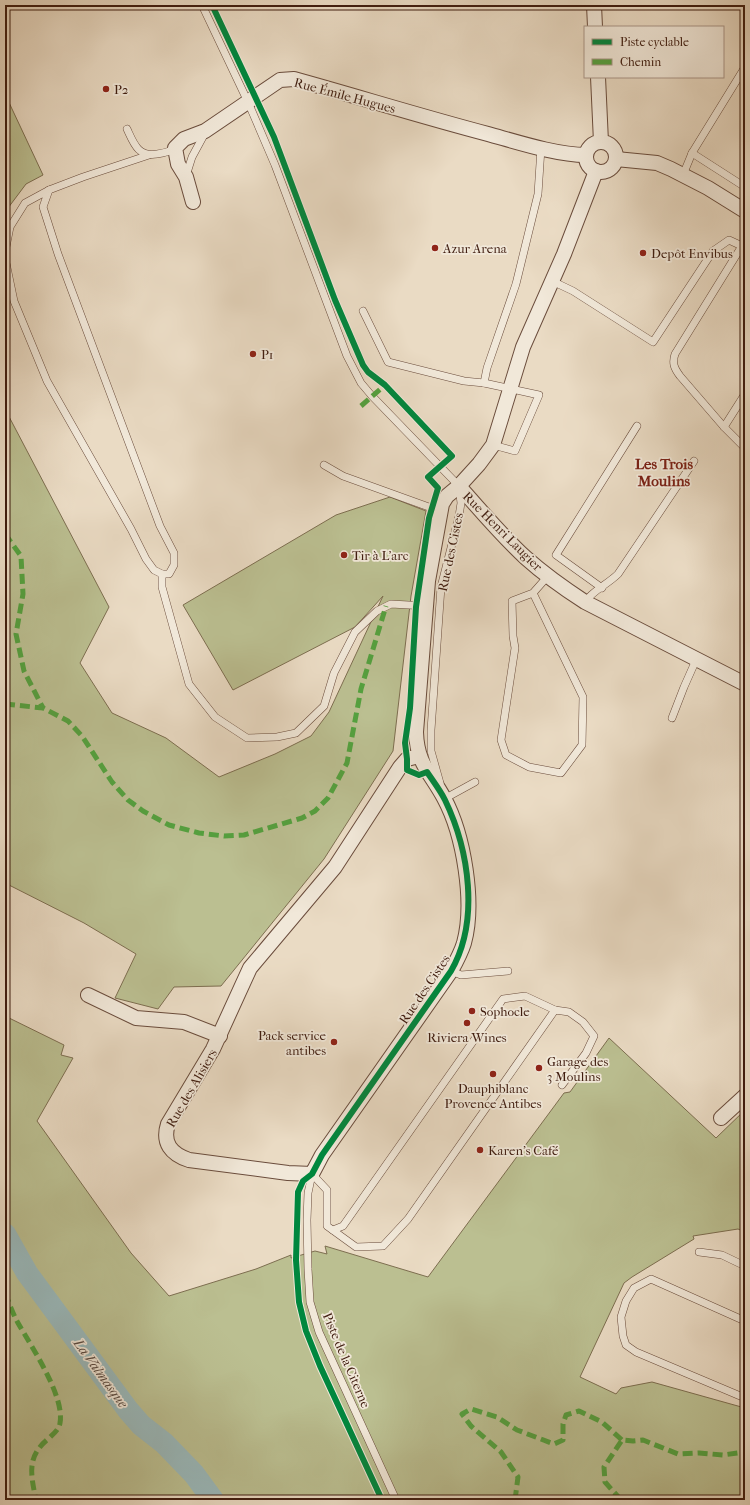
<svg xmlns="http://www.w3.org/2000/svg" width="750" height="1505" font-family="'IM FELL French Canon',serif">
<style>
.green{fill:#bbbf91;stroke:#7d6e50}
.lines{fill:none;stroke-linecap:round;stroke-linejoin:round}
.river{stroke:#9ab9bb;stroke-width:22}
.lane-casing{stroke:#6a4c3c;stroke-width:8}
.street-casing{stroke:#6a4c3c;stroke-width:16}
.lane{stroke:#f1e8d9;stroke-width:7}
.street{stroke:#f1e8d9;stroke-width:14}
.quiet{stroke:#54a13f;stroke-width:5;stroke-dasharray:10 5;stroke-linecap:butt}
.cycleway-casing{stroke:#f1e8d9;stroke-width:8}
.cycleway{stroke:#00873e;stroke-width:6}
.poi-dot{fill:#8f2418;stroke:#f1e8d9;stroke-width:1.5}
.labels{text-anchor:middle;stroke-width:3.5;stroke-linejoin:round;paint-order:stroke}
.poi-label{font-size:13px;fill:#3f1c0f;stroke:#f1e8d9;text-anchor:start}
.street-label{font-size:13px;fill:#3f1c0f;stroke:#f1e8d9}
.water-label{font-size:14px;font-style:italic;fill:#5a4b43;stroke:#f1e8d9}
.quarter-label{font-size:15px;font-weight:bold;fill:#7a1f14;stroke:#f1e8d9}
</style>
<rect width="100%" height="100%" fill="#eadbc4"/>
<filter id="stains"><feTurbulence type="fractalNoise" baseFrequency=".005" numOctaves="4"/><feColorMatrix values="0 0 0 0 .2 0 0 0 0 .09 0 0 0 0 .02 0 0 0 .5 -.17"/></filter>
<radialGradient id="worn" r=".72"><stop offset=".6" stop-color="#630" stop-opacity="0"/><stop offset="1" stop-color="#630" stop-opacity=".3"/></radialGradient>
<g class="green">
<polygon points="5,94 43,175 26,184 5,212"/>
<polygon points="5,409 109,607 80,663 112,713 166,738 219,777 275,754 311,736 329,712 383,596 355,627 233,690 183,605 336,515 390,497 426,511 411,596 393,751 324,859 221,986 174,987 158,1009 115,998 136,954 84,923 5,883"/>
<polygon points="5,1016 64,1045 61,1055 73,1058 37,1121 131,1253 169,1296 256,1269 291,1255 291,1258 315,1251 327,1254 325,1246 428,1277 564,1093 570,1092 609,1038 716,1138 745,1110 745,1232 738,1229 693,1236 694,1239 632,1277 624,1283 580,1377 616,1394 621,1388 652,1382 745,1408 745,1500 5,1500"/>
</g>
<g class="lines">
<polyline class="river" points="5,1234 27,1273 128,1410 141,1425 164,1443 194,1474 213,1500"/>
<g class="lane-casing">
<g id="lane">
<polyline points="202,5 248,102 275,165 347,356 361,383 372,396 459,486 461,503 459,516 441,587 431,730 431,751 440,783"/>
<path d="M 127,129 C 134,144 138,157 157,154 C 165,153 169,152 175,148"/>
<polyline points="692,153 745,187"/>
<polyline points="683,175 692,153 745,67"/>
<polyline points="186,176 192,157 205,133"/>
<polyline points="49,190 83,177 149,155"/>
<path d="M 745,241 L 675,354 C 672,363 674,368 680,376 L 724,427 L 745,448"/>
<polyline points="5,252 10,227 25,203 49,190 43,207 58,254 160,526 174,553 174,565 169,574 162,574 154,570 146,559 131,529 47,381 14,301 5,258"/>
<polyline points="552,281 573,291 653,342 713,251 729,240 742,246"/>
<polyline points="363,311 388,362 464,381 484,383 539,395 515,451 493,445"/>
<polyline points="484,383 487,368 516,284 538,194 541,148"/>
<polyline points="724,427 745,394"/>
<polyline points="324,465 343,476 440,511"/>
<polyline points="162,574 162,587 189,684 215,717 247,738 277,737 296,733 324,706 334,673 355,632 377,611 391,604 426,606"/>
<polyline points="602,588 556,555 637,426"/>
<polyline points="533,593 512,601 513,636 515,648 501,740 506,755 529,767 561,773 582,745 583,697 533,593 548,576"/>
<path d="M 585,602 C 592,591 608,584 618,574 L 694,461"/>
<polyline points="672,718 684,687 696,660"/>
<polyline points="444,797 444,799 475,782"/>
<polyline points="451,971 461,975 508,971"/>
<polyline points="312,1174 327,1190 327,1226 356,1247 383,1246 408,1219 555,1010 569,1012 583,1022 594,1036 586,1053 562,1085"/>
<polyline points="312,1174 308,1193 307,1220 308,1269 310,1302 319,1332 396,1500"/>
<polyline points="333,1230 343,1226 503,999 525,996 555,1010"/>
<polyline points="699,1252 722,1255 745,1266"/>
<polyline points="745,1321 651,1279 634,1288 626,1301 621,1317 623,1336 626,1345 636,1352 745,1398"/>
</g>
</g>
<g class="street-casing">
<g id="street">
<polyline points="594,5 595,27"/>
<polyline points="598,77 601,142"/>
<circle cx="601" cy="157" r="15"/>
<polyline points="616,159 657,163 671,169 708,188 745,211"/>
<path d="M 193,202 L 186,177 L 178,164 L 175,148 L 184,139 L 205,131 L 280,80 L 294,79 C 359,97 423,117 488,134 C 517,142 557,155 586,155"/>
<path d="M 459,486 C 481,511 502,536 526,558 C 545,575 565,589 585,602 L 745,684"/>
<path d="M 419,756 L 407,759 L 400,767 L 335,867 L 250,968 L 213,1049 L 168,1124 C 162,1143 171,1154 189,1160 L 288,1173 L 312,1174 L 322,1155 L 451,971 C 456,962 461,953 464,943 C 475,903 464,835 444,798 C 430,772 417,764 416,732 L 428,581 L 442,504 L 447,496 L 459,486 L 479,464 L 493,445 L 523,347 L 564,254 L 596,171"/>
<polyline points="88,995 136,1018 184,1022 220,1036"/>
<polyline points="721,1118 745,1096"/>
</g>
</g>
<use href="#lane" class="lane"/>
<use href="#street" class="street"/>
<g class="quiet">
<polyline points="361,406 385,385"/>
<polyline points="5,534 21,556 23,594 16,634 24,671 43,708"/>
<polyline points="5,704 43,708 68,721 82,736 112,782 128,800 143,811 169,825 199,833 224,836 244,835 302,818 315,811 328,798 347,763 361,689 386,606"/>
<path d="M 5,1293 C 9,1303 13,1314 18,1323 C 31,1346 65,1396 60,1423 C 59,1430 53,1434 48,1439 C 26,1457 31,1475 36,1500"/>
<polyline points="515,1500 518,1477 501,1452 471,1426 462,1414 471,1409 497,1417 517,1430 554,1444 563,1440 563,1424 566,1415 579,1411 602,1422 622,1440"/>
<polyline points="621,1500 605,1482 604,1467 622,1440 633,1441 643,1440 678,1454 699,1453 723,1455 745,1452"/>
</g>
<g class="cycleway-casing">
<path id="cycleway" d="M 212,5 L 274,137 L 335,300 L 363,365 L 368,372 L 385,385 L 452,456 L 428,477 L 438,488 L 429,518 L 416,607 L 410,708 L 405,743 L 407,759 L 407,770 L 419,775 L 427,772 C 433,781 440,790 445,800 C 469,850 480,921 451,971 L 322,1155 L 312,1174 L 303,1181 L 298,1192 L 296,1260 L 299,1302 L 306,1331 L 320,1366 L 382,1500"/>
</g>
<use href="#cycleway" class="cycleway"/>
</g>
<g class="poi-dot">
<circle cx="106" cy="89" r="4"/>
<circle cx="435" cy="248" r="4"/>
<circle cx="643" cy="253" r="4"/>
<circle cx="253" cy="354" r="4"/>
<circle cx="344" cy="555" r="4"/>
<circle cx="472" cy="1011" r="4"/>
<circle cx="467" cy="1023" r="4"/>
<circle cx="334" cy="1042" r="4"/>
<circle cx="539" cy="1068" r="4"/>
<circle cx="493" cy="1074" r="4"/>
<circle cx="480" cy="1150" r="4"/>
</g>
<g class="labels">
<g class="poi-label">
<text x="114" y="94">P2</text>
<text x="443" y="253">Azur Arena</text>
<text x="651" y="258">Depôt Envibus</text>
<text x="261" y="359">P1</text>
<text x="352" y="560">Tir à L'arc</text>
<text x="480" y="1016">Sophocle</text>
<text x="326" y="1040" text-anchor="end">Pack service<tspan x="326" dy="15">antibes</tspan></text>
<text x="467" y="1042" text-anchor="middle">Riviera Wines</text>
<text x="547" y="1066">Garage des<tspan x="547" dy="15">3 Moulins</tspan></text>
<text x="493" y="1093" text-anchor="middle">Dauphiblanc<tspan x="493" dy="15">Provence Antibes</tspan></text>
<text x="488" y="1155">Karen's Café</text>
</g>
<g class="street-label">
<text transform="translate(345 95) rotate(15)" y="5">Rue Émile Hugues</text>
<text transform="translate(503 531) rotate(45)" y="5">Rue Henri Laugier</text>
<text transform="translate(450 552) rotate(-78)" y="5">Rue des Cistes</text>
<text transform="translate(424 989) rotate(-56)" y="5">Rue des Cistes</text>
<text transform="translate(191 1088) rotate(-60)" y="5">Rue des Alisiers</text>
<text transform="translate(347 1360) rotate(67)" y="5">Piste de la Citerne</text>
</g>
<g class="water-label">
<text transform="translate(101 1373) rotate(54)" y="5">La Valmasque</text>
</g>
<g class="quarter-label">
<text x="664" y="469">Les Trois<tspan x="664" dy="17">Moulins</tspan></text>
</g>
</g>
<rect width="750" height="1505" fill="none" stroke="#eadbc4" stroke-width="20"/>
<rect x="6" y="6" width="738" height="1493" fill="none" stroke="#3f1c0f" stroke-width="2"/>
<rect x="10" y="10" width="730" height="1485" fill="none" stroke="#3f1c0f"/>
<rect x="584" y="26" width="140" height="52" fill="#f1e8d9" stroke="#aa9688"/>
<rect x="592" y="39" width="20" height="6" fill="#00873e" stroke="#aa9688"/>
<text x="620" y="46" font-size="12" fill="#3f1c0f">Piste cyclable</text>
<rect x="592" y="59" width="20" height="6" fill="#54a13f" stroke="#aa9688"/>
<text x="620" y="66" font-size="12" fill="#3f1c0f">Chemin</text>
<rect width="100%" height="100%" filter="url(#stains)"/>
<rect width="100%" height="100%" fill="url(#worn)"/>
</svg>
